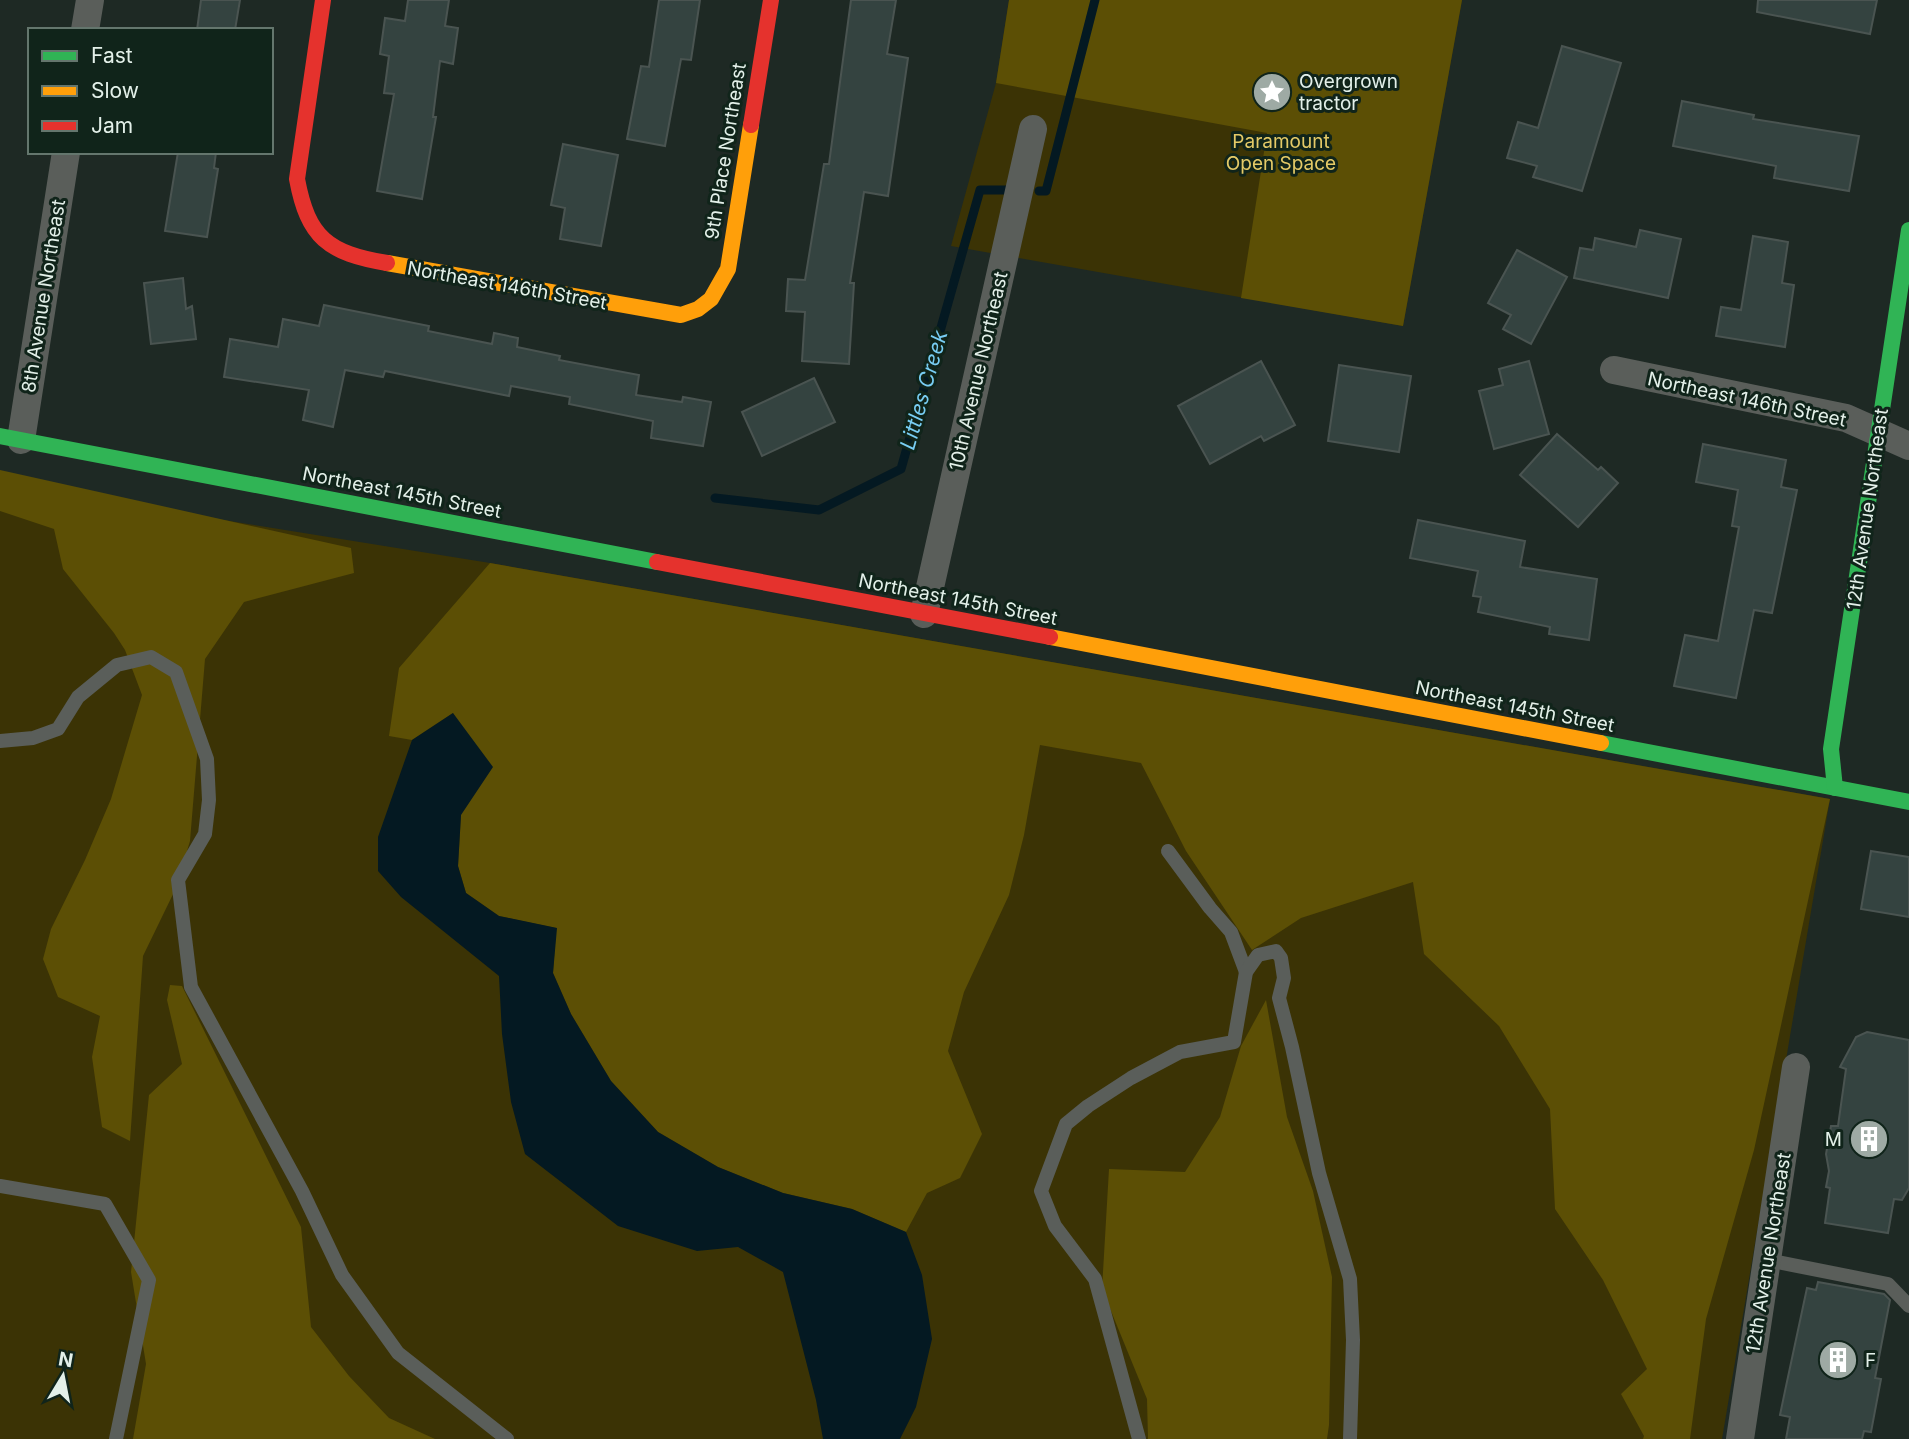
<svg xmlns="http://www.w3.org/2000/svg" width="1909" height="1439" font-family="Inter,sans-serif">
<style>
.green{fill:#3b3305}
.forest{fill:#5c4f05}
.water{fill:#041922}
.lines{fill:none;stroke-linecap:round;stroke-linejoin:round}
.stream{stroke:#041922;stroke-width:9}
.building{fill:#344340;stroke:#4a5451;stroke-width:2}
.lane{stroke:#5a5e5a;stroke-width:14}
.street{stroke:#5a5e5a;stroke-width:28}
.fast{stroke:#30b455;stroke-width:16}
.slow{stroke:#ff9f0a;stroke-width:16}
.jam{stroke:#e5322d;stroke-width:16}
.labels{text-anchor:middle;stroke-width:6;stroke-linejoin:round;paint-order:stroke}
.poi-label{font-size:19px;fill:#e3f0e9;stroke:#10241a;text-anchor:start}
.park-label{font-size:19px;fill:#e4ca67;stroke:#10241a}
.street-label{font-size:19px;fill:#e3f0e9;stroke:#10241a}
.water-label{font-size:21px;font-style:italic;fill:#78cdf3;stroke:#10241a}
</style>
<rect width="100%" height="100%" fill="#1e2924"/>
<g class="green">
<polygon points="1009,0 1462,0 1403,326 951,246 996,83"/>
<polygon points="0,484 490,563 1830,799 1722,1439 0,1439"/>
</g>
<g class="forest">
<polygon points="1009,0 1462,0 1403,326 1241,298 1267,133 996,83"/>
<polygon points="0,470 351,548 354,573 244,602 205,659 190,841 176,888 143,956 130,1141 102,1127 92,1057 100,1016 58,997 43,959 51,929 85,860 111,799 142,695 125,650 114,633 63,569 54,529 0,511"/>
<polygon points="490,563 1830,799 1754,1150 1706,1319 1690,1439 1643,1439 1644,1436 1621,1394 1647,1369 1603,1280 1555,1209 1550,1109 1499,1026 1424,954 1413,882 1301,918 1252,950 1186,851 1141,763 1040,745 1024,835 1009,895 964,992 948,1051 982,1134 960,1178 927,1193 906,1232 852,1209 783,1193 718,1167 658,1132 611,1081 571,1014 553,973 556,928 499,916 466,893 458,866 461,815 453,713 412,740 389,736 399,668"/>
<polygon points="170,985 182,986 301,1227 311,1327 349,1376 389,1418 435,1439 133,1439 146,1364 131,1272 149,1095 182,1064 167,1000"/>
<polygon points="1266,1000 1287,1117 1313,1191 1332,1277 1329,1425 1327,1439 1148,1439 1147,1399 1102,1289 1109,1169 1185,1172 1220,1117 1241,1046"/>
</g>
<polygon class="water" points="453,713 493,767 461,815 458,866 466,893 499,916 557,928 553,973 571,1014 611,1081 658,1132 718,1167 783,1193 852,1209 906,1232 922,1275 932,1339 916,1407 900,1439 823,1439 816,1400 783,1272 738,1247 697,1251 618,1226 525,1154 511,1102 502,1034 499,976 401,897 378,871 378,837 412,740"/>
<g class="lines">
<g class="stream">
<polyline points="1039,191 1046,191 1095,0"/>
<polyline points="715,498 819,510 901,469 980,190 1009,190"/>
</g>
</g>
<g class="building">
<polygon points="201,0 240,0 235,30 197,30"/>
<polygon points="408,0 449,0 445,26 458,28 453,64 440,61 433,117 436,117 422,199 377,191 394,94 384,93 389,56 380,54 385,18 405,21"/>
<polygon points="659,0 700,0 691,60 681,59 665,146 627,139 641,66 649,67"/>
<polygon points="851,0 896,0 887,54 908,58 888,196 864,192 850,283 854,283 849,364 802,361 805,312 786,311 788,279 805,280 824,164 829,164"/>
<polygon points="1758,0 1877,0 1870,34 1757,12"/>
<polygon points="1562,46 1621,63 1582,191 1533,177 1537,166 1507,158 1518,122 1538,128"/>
<polygon points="1682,101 1754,115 1753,119 1859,136 1849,191 1774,178 1776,166 1673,146"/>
<polygon points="563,144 618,155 601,246 560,239 565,208 551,205"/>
<polygon points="178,152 216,152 214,168 218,169 207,237 165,231"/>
<polygon points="1640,230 1681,239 1668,298 1574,278 1580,248 1593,250 1595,238 1636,247"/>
<polygon points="1753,236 1788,242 1782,283 1794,285 1785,347 1716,336 1721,307 1741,310"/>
<polygon points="1517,250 1567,277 1531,344 1503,329 1511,315 1488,303"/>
<polygon points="183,278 186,309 192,306 196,339 151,344 144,283"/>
<polygon points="324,305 429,326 428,331 492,344 494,333 518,338 517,347 560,356 559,360 639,375 636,395 682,402 683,397 711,402 703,446 651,438 653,421 569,404 570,397 511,386 509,396 385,371 383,377 345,370 333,427 303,420 309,390 224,377 230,339 278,347 283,319 319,326"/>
<polygon points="1261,361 1295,425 1264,441 1261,436 1210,464 1178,406"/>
<polygon points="1529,361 1549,434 1494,449 1479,391 1503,385 1499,369"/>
<polygon points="1339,365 1411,376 1399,452 1328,441"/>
<polygon points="814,378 835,422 762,456 742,412"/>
<polygon points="1557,434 1598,470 1601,467 1618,483 1578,527 1520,475"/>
<polygon points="1703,444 1786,460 1781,487 1797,490 1772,613 1754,610 1736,698 1674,686 1685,635 1718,641 1739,527 1732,526 1738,490 1696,482"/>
<polygon points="1418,520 1525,541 1520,567 1597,579 1589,640 1549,634 1550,627 1478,612 1481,597 1473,596 1478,571 1410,558"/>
<polygon points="1871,851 1909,857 1909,917 1861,909"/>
<polygon points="1867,1032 1909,1040 1909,1188 1902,1200 1894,1199 1888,1233 1825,1223 1830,1188 1826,1187 1829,1171 1826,1154 1831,1126 1838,1126 1846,1069 1840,1067 1856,1037"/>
<polygon points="1818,1282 1884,1294 1890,1300 1875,1378 1881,1379 1871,1432 1864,1431 1862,1439 1786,1439 1790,1417 1780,1415 1785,1391 1807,1288 1816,1290"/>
</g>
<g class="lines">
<g class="lane">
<polyline points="0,741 33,738 58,729 78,697 117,665 151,657 176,672 207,759 209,800 205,834 178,880 191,987 302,1191 342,1275 398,1353 507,1439"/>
<polyline points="1168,851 1210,908 1231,932 1246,972"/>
<polyline points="0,1186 105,1204 149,1280 116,1439"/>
<polyline points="1767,1260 1888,1284 1909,1306"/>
<polyline points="1139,1439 1095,1279 1055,1226 1041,1191 1066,1124 1088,1106 1131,1078 1180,1052 1234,1042 1246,972 1258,955 1276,951 1281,958 1284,978 1279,998 1292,1047 1319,1173 1350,1279 1353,1340 1350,1439"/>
</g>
<g class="street">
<polyline points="85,30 90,0"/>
<polyline points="1614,370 1846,418 1909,446"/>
<polyline points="21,440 66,152"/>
<polyline points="924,614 1033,129"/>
<polyline points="1740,1439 1796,1067"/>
</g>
<g class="fast">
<polyline points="0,436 657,562"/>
<polyline points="1601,743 1909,802"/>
<polyline points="1835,788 1831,749 1909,230"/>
</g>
<g class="slow">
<polyline points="387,263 681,315 698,309 711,299 728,269 751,125"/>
<polyline points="1050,637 1601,743"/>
</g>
<g class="jam">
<path d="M 323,0 L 297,179 C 308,238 328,253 387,263"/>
<polyline points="751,125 771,0"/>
<polyline points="657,562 1050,637"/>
</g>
</g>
<defs>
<g id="sight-disc" transform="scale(2.0125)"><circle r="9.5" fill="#9eaaa4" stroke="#10241a"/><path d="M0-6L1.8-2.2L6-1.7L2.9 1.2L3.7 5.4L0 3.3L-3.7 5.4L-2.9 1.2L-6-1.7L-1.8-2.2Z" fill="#fff"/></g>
<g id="building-disc" transform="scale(2.0125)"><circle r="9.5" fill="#9eaaa4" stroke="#10241a"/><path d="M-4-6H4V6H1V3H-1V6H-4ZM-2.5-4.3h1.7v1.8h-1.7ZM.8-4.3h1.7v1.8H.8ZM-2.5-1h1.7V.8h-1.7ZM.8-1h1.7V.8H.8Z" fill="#fff"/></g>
</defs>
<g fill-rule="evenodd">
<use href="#sight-disc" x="1272" y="92"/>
<use href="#building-disc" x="1869" y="1139"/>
<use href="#building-disc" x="1838" y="1360"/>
</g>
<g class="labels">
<g class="poi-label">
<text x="1299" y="88">Overgrown<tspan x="1299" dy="22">tractor</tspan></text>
<text x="1842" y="1146" text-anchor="end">M</text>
<text x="1865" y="1367">F</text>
</g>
<g class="park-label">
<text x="1281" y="148">Paramount<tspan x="1281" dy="22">Open Space</tspan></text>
</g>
<g class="street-label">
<text transform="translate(725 151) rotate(-81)" y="7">9th Place Northeast</text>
<text transform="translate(507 285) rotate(10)" y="7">Northeast 146th Street</text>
<text transform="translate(43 296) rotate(-81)" y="7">8th Avenue Northeast</text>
<text transform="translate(978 371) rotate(-77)" y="7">10th Avenue Northeast</text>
<text transform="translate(1747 399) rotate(12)" y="7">Northeast 146th Street</text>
<text transform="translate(402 492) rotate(11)" y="7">Northeast 145th Street</text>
<text transform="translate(1867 509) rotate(-82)" y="7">12th Avenue Northeast</text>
<text transform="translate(958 599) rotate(11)" y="7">Northeast 145th Street</text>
<text transform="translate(1515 706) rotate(11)" y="7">Northeast 145th Street</text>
<text transform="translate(1768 1253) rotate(-81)" y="7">12th Avenue Northeast</text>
</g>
<g class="water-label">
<text transform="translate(924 390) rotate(-74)" y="7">Littles Creek</text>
</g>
</g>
<rect x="28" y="28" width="245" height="126" fill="#10241a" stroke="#64766d" stroke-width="2"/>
<rect x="42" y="51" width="35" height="10" fill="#30b455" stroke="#64766d" stroke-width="2"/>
<text x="91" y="63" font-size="21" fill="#e3f0e9">Fast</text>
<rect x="42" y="86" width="35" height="10" fill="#ff9f0a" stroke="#64766d" stroke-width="2"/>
<text x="91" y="98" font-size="21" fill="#e3f0e9">Slow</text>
<rect x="42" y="121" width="35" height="10" fill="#e5322d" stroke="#64766d" stroke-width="2"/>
<text x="91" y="133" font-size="21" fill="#e3f0e9">Jam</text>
<g transform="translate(63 1376) rotate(10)" stroke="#10241a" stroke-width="5" paint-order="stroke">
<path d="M0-5L12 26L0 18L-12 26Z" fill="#e3f0e9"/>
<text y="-10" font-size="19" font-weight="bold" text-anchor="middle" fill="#e3f0e9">N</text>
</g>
</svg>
